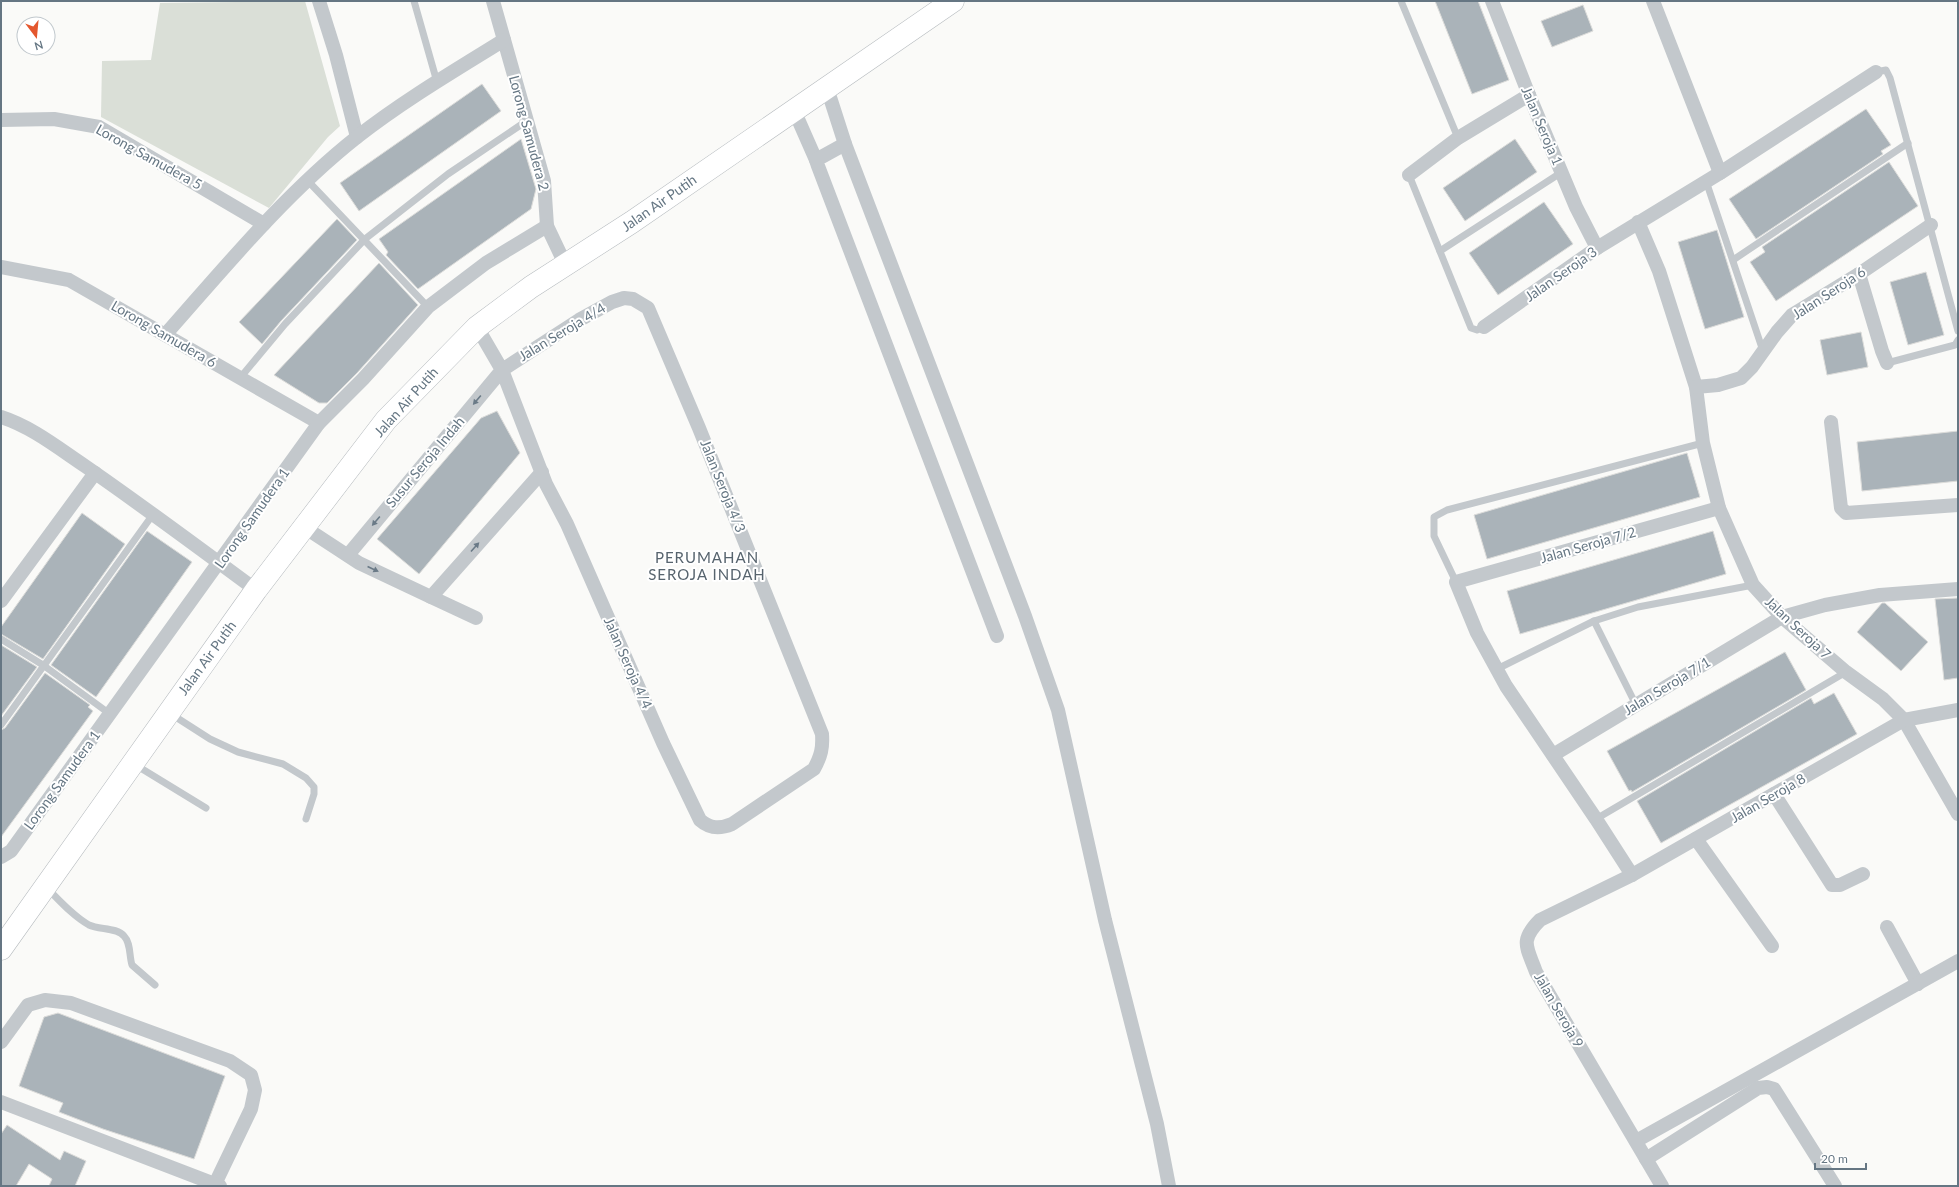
<svg xmlns="http://www.w3.org/2000/svg" width="1959" height="1187" font-family="Lato,sans-serif">
<style>
.green{fill:#dadfd7}
.building{fill:#aab3b9;stroke:#dcdcda}
.lines{fill:none;stroke-linecap:round;stroke-linejoin:round}
.primary-casing{stroke:#b5babe;stroke-width:23}
.lane{stroke:#c3c8cc;stroke-width:7}
.street{stroke:#c3c8cc;stroke-width:14}
.primary{stroke:#fff;stroke-width:22}
.oneway{fill:#6a7a87}
.labels{text-anchor:middle;stroke-width:4;stroke-linejoin:round;paint-order:stroke}
.street-label{font-size:14px;fill:#657683;stroke:#fff}
.neighbourhood-label{font-size:15px;letter-spacing:1px;fill:#57646e;stroke:#fff}
</style>
<rect width="100%" height="100%" fill="#fafaf8"/>
<polygon class="green" points="305,1 340,126 328,137 269,208 101,117 102,61 151,60 160,3"/>
<g class="building">
<polygon points="1435,1 1478,1 1509,80 1472,94"/>
<polygon points="1583,5 1593,31 1552,47 1541,21"/>
<polygon points="482,84 501,111 359,211 340,183"/>
<polygon points="1866,109 1891,145 1881,151 1883,154 1756,239 1729,199"/>
<polygon points="521,139 536,189 531,209 418,289 386,255 388,252 379,239"/>
<polygon points="1515,139 1537,172 1465,221 1443,188"/>
<polygon points="1889,162 1918,206 1776,301 1750,262 1765,252 1762,247"/>
<polygon points="1544,202 1573,244 1498,295 1469,253"/>
<polygon points="337,219 357,240 281,321 262,344 239,322"/>
<polygon points="1717,230 1744,317 1705,329 1678,242"/>
<polygon points="379,263 418,305 357,373 327,403 319,403 274,375"/>
<polygon points="1926,272 1944,335 1908,345 1890,282"/>
<polygon points="1861,332 1868,367 1827,375 1820,340"/>
<polygon points="497,411 520,453 419,574 377,539 481,418"/>
<polygon points="1958,431 1958,481 1862,491 1857,442"/>
<polygon points="1687,453 1700,497 1487,559 1474,515"/>
<polygon points="82,513 125,544 43,659 1,634 1,627"/>
<polygon points="147,531 192,562 96,697 51,665"/>
<polygon points="1713,531 1726,574 1520,634 1507,591"/>
<polygon points="1958,598 1958,678 1944,680 1935,599"/>
<polygon points="1882,603 1885,603 1928,642 1901,671 1857,632"/>
<polygon points="1,645 37,667 1,716"/>
<polygon points="1785,652 1806,690 1632,792 1631,790 1629,791 1607,751"/>
<polygon points="45,673 90,705 88,707 93,711 1,837 1,730 5,728"/>
<polygon points="1834,693 1857,734 1661,843 1637,801 1811,698 1814,704"/>
<polygon points="58,1013 225,1076 194,1159 103,1129 59,1112 63,1103 19,1086 44,1017"/>
<polygon points="7,1125 60,1160 64,1151 86,1161 75,1186 49,1186 52,1179 29,1164 16,1186 1,1186 1,1134"/>
</g>
<g class="lines">
<g class="primary-casing">
<polyline id="primary" points="1,949 256,590 386,420 477,327 531,287 632,222 953,1"/>
</g>
<g class="lane">
<polyline points="414,1 437,82"/>
<polyline points="1401,1 1458,138"/>
<polyline points="1876,72 1886,70 1890,78 1958,331"/>
<polyline points="1409,175 1471,328 1477,330 1484,327"/>
<polyline points="307,180 428,307"/>
<polyline points="1706,181 1763,351"/>
<polyline points="1440,251 1562,172"/>
<polyline points="1733,260 1908,143"/>
<polyline points="1887,363 1955,345 1958,340"/>
<polyline points="240,378 285,324 365,239 448,174 528,120"/>
<polyline points="1456,582 1434,536 1434,517 1447,510 1703,443"/>
<polyline points="1594,621 1636,705"/>
<polyline points="1,639 43,665 110,714"/>
<polyline points="1497,669 1594,621 1638,607 1753,585"/>
<polyline points="171,714 210,739 238,752 283,764 306,778 314,787 314,794 306,819"/>
<polyline points="1,725 154,513"/>
<polyline points="134,764 206,808"/>
<polyline points="1596,819 1846,672"/>
<path d="M 47,888 C 60,901 73,916 89,925 C 99,930 117,927 124,936 C 131,943 129,956 132,965 L 155,985"/>
</g>
<g class="street">
<polyline points="319,1 336,55 357,137"/>
<polyline points="493,1 544,181 547,226 565,264"/>
<polyline points="1492,1 1529,95 1576,207 1597,248"/>
<polyline points="1653,1 1720,173"/>
<polyline points="827,88 845,144 1025,616 1058,710 1105,920 1157,1124 1169,1186"/>
<polyline points="794,110 816,160"/>
<polyline points="1,120 54,119 99,127 264,224"/>
<polyline points="845,144 816,160 818,166 997,636"/>
<polyline points="1409,175 1458,138 1529,95"/>
<polyline points="1638,222 1659,271 1696,387 1703,443 1719,508 1753,585 1782,617 1846,672 1883,699 1904,720 1958,814"/>
<polyline points="1,267 69,280 319,423"/>
<polyline points="1859,274 1882,351 1887,363"/>
<polyline points="1484,327 1597,248 1720,173 1876,72"/>
<path d="M 165,335 C 226,266 285,194 357,137 C 403,101 454,71 504,40"/>
<polyline points="1696,387 1718,385 1741,378 1752,367 1777,332 1792,315 1859,274 1931,225"/>
<path d="M 1,417 C 32,427 58,448 85,466 C 143,506 199,548 256,590"/>
<polyline points="1831,422 1841,508 1846,513 1958,505"/>
<polyline points="304,527 359,563 431,597 542,472"/>
<path d="M 348,555 L 502,370 L 579,320 L 612,302 L 624,298 L 633,299 L 648,308 L 699,428 L 822,734 C 823,748 821,756 814,769 L 732,824 C 720,829 710,829 700,820 L 663,743 L 567,524 L 546,484 L 502,370 L 477,327"/>
<polyline points="431,597 476,618"/>
<polyline points="1,601 95,473"/>
<polyline points="1553,755 1782,617 1825,605 1880,595 1958,589"/>
<polyline points="1774,794 1832,885 1840,885 1863,874"/>
<polyline points="1696,839 1772,946"/>
<polyline points="1,857 11,851 319,423 363,379 428,307 486,263 547,226"/>
<polyline points="1632,875 1596,819 1506,686 1477,633 1456,582 1719,508"/>
<polyline points="1887,927 1918,984"/>
<polyline points="1,1042 28,1005 45,1000 71,1003 230,1061 251,1075 255,1090 251,1109 215,1184"/>
<polyline points="1,1102 220,1186"/>
<polyline points="1636,1141 1958,961"/>
<polyline points="1646,1159 1758,1088 1767,1087 1774,1089 1835,1186"/>
<path d="M 1662,1186 L 1536,972 C 1527,947 1519,941 1540,920 L 1632,875 L 1904,720 L 1958,710"/>
</g>
<use href="#primary" class="primary"/>
</g>
<defs><path id="oneway-solid" d="M-6-.8H1V-3.2L6.5 0L1 3.2V.8H-6Z"/></defs>
<g class="oneway">
<use href="#oneway-solid" transform="translate(477 400) rotate(130)"/>
<use href="#oneway-solid" transform="translate(376 521) rotate(130)"/>
<use href="#oneway-solid" transform="translate(475 547) rotate(-48)"/>
<use href="#oneway-solid" transform="translate(373 569) rotate(25)"/>
</g>
<g class="labels">
<g class="street-label">
<text transform="translate(1542 126) rotate(67)" y="5">Jalan Seroja 1</text>
<text transform="translate(529 133) rotate(75)" y="5">Lorong Samudera 2</text>
<text transform="translate(149 157) rotate(29)" y="5">Lorong Samudera 5</text>
<text transform="translate(659 203) rotate(-35)" y="5">Jalan Air Putih</text>
<text transform="translate(1561 274) rotate(-35)" y="5">Jalan Seroja 3</text>
<text transform="translate(1829 293) rotate(-33)" y="5">Jalan Seroja 6</text>
<text transform="translate(562 332) rotate(-31)" y="5">Jalan Seroja 4/4</text>
<text transform="translate(164 334) rotate(30)" y="5">Lorong Samudera 6</text>
<text transform="translate(406 402) rotate(-48)" y="5">Jalan Air Putih</text>
<text transform="translate(425 462) rotate(-50)" y="5">Susur Seroja Indah</text>
<text transform="translate(723 486) rotate(68)" y="5">Jalan Seroja 4/3</text>
<text transform="translate(252 518) rotate(-55)" y="5">Lorong Samudera 1</text>
<text transform="translate(1588 545) rotate(-16)" y="5">Jalan Seroja 7/2</text>
<text transform="translate(1798 628) rotate(43)" y="5">Jalan Seroja 7</text>
<text transform="translate(207 658) rotate(-54)" y="5">Jalan Air Putih</text>
<text transform="translate(628 663) rotate(66)" y="5">Jalan Seroja 4/4</text>
<text transform="translate(1667 686) rotate(-31)" y="5">Jalan Seroja 7/1</text>
<text transform="translate(62 780) rotate(-54)" y="5">Lorong Samudera 1</text>
<text transform="translate(1768 798) rotate(-30)" y="5">Jalan Seroja 8</text>
<text transform="translate(1559 1010) rotate(60)" y="5">Jalan Seroja 9</text>
</g>
<g class="neighbourhood-label">
<text x="707" y="563">PERUMAHAN<tspan x="707" dy="17">SEROJA INDAH</tspan></text>
</g>
</g>
<rect width="1959" height="1187" fill="none" stroke="#657683" stroke-width="4"/>
<g transform="translate(36 36) rotate(164)"><circle r="19" fill="#ffffff" stroke="#c1c8cd"/>
<path d="M0-3L7 15L0 10L-7 15Z" fill="#e4572e"/>
<text y="-6" font-size="11" font-weight="bold" text-anchor="middle" fill="#657683">N</text>
</g>
<path d="M1815 1163v6h51v-6" fill="none" stroke="#657683" stroke-width="2"/>
<text x="1821" y="1163" font-size="12" fill="#657683" stroke="#ffffff" stroke-width="3" paint-order="stroke">20 m</text>
</svg>
